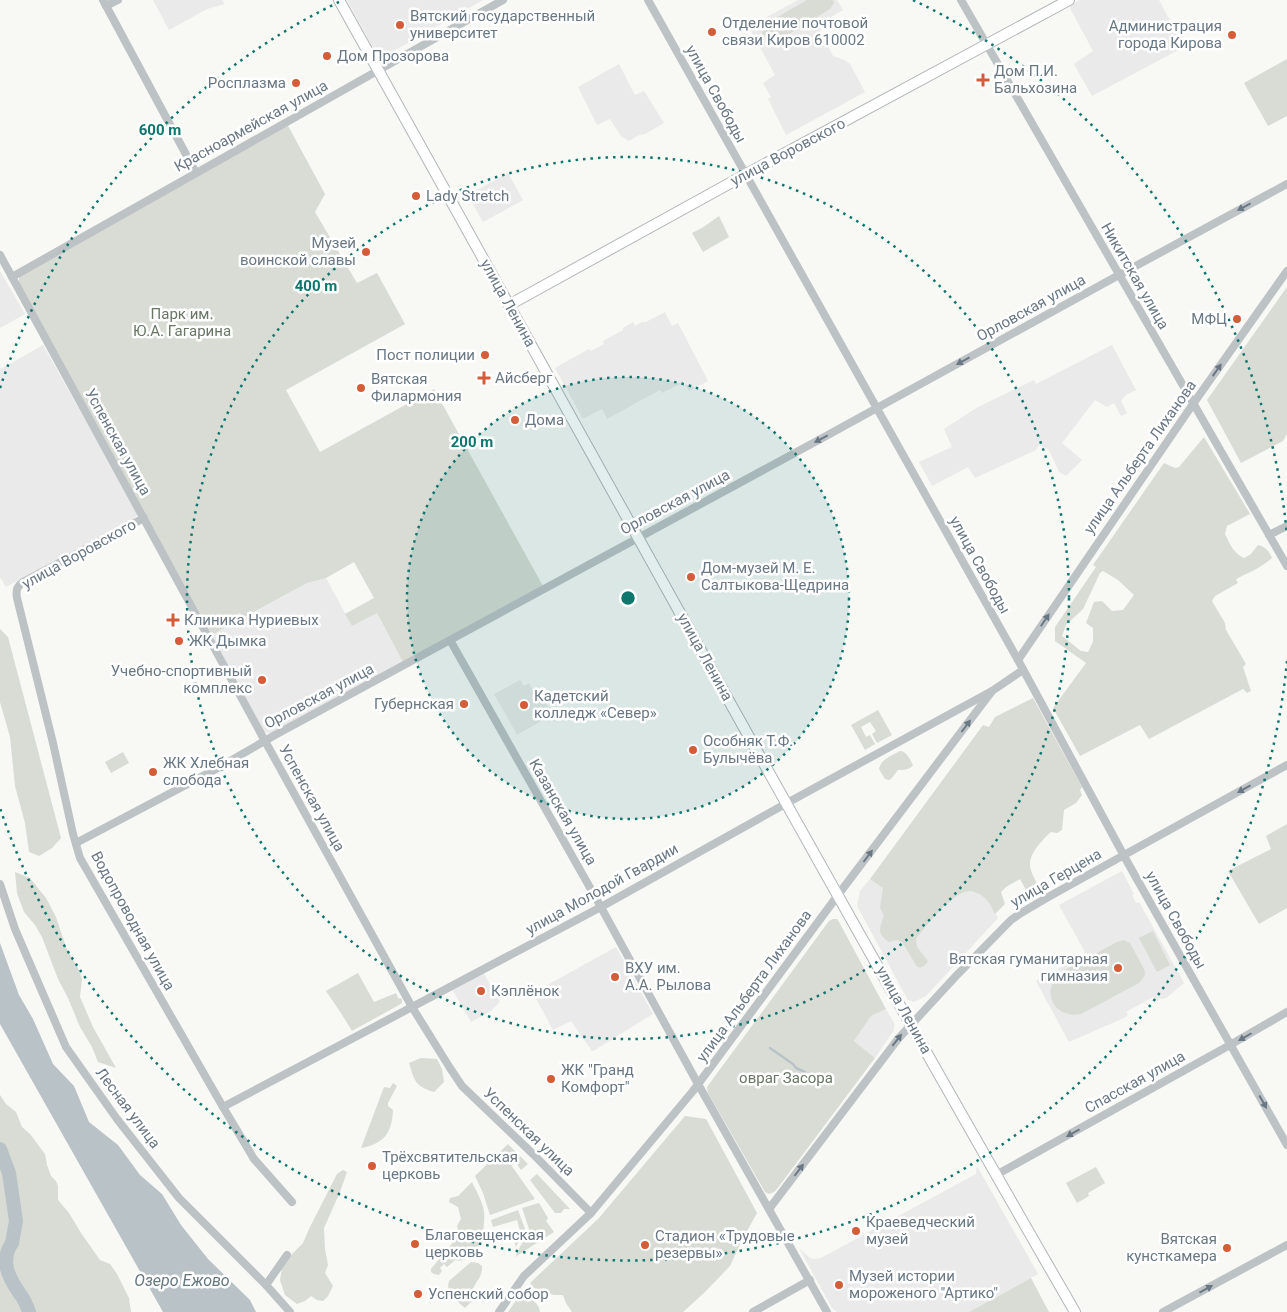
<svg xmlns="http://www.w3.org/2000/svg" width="1287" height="1312" font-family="Roboto,sans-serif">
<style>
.built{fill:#e9eae9}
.green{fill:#d8dcd5;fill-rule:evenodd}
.water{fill:#b9c3c7}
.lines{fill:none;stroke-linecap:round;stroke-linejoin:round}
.stream{stroke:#b9c3c7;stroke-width:2.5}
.river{stroke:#b9c3c7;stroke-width:14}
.major-casing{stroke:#b1b6ba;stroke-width:12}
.minor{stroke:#bdc2c5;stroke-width:8}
.major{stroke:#fff;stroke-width:10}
.oneway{fill:#697884}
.ring{fill:none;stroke:#0f766e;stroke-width:2.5;stroke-dasharray:2.5 5}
.poi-dot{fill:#d55c38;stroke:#fff;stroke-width:2}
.labels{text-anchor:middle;stroke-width:5;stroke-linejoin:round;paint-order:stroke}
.poi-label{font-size:15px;fill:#697884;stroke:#fff;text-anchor:start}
.street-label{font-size:15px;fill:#697884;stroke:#fff}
.park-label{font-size:15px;fill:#677764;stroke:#fff}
.water-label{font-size:16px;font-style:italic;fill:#65787f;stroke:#fff}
.centre{fill:#0f766e;stroke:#fff;stroke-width:2.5}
.ring-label{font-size:15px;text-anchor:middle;font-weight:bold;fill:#0f766e;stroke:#fff;stroke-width:5;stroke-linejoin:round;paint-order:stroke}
</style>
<rect width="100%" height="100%" fill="#f8f8f5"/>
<g class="built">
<polygon points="153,0 222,0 225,4 207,9 169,30"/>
<polygon points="347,0 483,0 390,53 381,55 378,54 374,50"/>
<polygon points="798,0 837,0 843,10 818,25 833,56 844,60 850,64 865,92 786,135 768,99 771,97 763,83 775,75 749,27"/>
<polygon points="1080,0 1159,0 1184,47 1092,96 1074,64 1093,51 1069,6"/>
<polygon points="619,64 635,95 644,91 664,123 645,134 639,135 629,141 621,136 610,119 597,125 578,87"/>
<polygon points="508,173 523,200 483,222 468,195"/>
<polygon points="0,271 25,314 0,328"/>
<polygon points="665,312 672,326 678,323 708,381 689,391 684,382 662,393 660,390 607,419 602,409 583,419 555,368 589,349 591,351 604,344 603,341 623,330 623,328 633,322 635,326 642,322 646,322"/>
<polygon points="43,345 137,512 137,516 135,518 6,587 0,577 0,368 1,369"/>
<polygon points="1112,345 1136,390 1126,395 1121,401 1127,413 1121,416 1114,403 1107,407 1095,400 1062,443 1082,460 1066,476 1059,472 1052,456 1048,449 1039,445 1036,450 975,478 968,467 932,486 919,462 952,447 944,429 978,407 1034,380 1036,384"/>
<polygon points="326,578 352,626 377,613 403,662 273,734 264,732 212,635 224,628 222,623 241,613 244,618 307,583"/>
<polygon points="520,680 524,686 529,683 534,692 539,690 556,722 547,718 517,735 494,694"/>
<polygon points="1122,871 1134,894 1132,895 1136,903 1139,902 1184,983 1166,998 1155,1000 1153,997 1126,1012 1128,1015 1126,1017 1069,1042 1036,981 1086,954 1059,905"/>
<polygon points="870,879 883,887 902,942 917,967 928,961 916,947 916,939 935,917 953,897 970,889 983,893 998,918 926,996 914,1002 908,1000 857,906 860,891"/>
<polygon points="616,947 653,1014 593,1051 592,1051 571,1021 553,1030 533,993"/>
<polygon points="483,972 500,1002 491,1011 471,1022 452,989"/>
<polygon points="886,1009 894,1023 894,1030 875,1058 854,1041 871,1016"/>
<polygon points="977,1166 1038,1274 969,1312 837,1312 832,1308 799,1248 810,1258 815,1259 821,1258 976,1174"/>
</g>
<g class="green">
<path d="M 807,0 L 833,0 L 834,3 L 830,9 L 789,34 L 770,43 C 765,41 760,35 763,30 C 766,22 799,5 807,0 Z"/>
<polygon points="1287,59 1287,116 1268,126 1244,83"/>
<polygon points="286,122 325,194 315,212 357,283 377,273 405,324 286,390 320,452 434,389 543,586 403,662 377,613 352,626 345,614 374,598 354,562 326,578 307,583 243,618 240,613 222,623 224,628 212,635 19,284 19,277"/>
<polygon points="719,216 729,237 703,252 692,233 702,228"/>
<polygon points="1287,287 1287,434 1283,441 1241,463 1207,400"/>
<path d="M 1204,437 L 1250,514 L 1227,526 L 1225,534 C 1230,544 1233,553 1244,558 L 1251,554 L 1258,545 C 1265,547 1269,550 1272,558 C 1262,567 1250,572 1238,578 L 1236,580 L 1238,583 L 1215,596 L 1212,601 L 1225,623 L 1226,630 L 1246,664 L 1243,667 L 1251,691 L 1247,693 L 1243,689 L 1149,739 L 1140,725 L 1080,756 L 1053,708 L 1086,663 L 1055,641 L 1055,627 L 1096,567 L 1093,565 L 1164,463 L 1175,468 L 1179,467 ZM 1103,571 L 1118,580 L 1134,595 L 1123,610 L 1112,611 L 1102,601 L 1094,602 L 1086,623 L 1093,628 L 1093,642 L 1088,652 L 1081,651 L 1062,636 L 1066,625 L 1083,609 L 1100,573 Z"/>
<polygon points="0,629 8,637 61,838 52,848 39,856 29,852 25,823 15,786 10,737 0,702"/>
<path d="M 1033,698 L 1082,787 L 1080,790 L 1082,795 L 1076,803 L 1064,810 L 1062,830 L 1057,833 L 1051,832 C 1043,839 1029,854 1030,865 C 1030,871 1035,879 1037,884 L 1026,890 L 1020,879 L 1006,887 L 1001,892 L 1005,904 L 995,914 C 992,908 988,899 981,895 C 980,894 973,891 971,891 C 954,889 926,927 916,939 L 917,947 L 928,961 C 925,966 923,968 917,967 L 902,942 L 897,940 L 889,942 C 876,933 880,928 884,915 L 880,908 L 883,888 L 870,879 L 983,725 L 989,727 L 995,717 Z"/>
<polygon points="878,710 892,735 877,743 872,734 876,731 870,722 861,727 866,737 870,735 875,744 865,750 851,725"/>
<path d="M 900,751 C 906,751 910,759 913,765 C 909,770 904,770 898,770 L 891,779 L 889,780 L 885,779 L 879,769 C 881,759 891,756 900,751 Z"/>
<polygon points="123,752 129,763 111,773 105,762"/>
<polygon points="1287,824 1287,908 1259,924 1228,871 1271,849 1266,836"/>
<polygon points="15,872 30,878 46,898 56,917 66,947 79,970 82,979 80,997 93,1027 116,1068 98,1062 92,1047 80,1027 68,998 58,979 42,937 35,925 24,912 17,893"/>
<polygon points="833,919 837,919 839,922 886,1009 871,1016 854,1041 875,1058 777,1189 774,1192 769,1194 765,1192 708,1093 707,1087 829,921"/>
<polygon points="1153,931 1170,965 1157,972 1139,938"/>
<path d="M 1124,940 L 1130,943 L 1144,969 L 1145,973 L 1144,977 L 1139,983 L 1081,1014 C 1055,1019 1041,994 1058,974 L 1117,942 Z"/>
<polygon points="358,973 374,1002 396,993 398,998 402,999 402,1003 399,1005 352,1031 341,1013 326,991"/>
<path d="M 421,1058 L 437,1059 L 442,1069 L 444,1082 L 434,1092 C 415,1086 415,1082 409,1063 Z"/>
<path d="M 393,1083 L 397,1086 L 388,1103 L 388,1106 L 393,1110 C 392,1133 384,1144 361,1148 L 384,1087 L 390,1088 Z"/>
<polygon points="0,1095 6,1104 16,1112 22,1127 30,1134 45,1154 47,1165 51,1176 56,1181 58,1186 58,1200 69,1213 81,1233 100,1260 110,1264 117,1274 129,1298 131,1312 0,1312"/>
<path d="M 685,1116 L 706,1119 L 757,1213 L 742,1240 L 730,1266 L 704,1293 L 683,1312 L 572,1312 L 566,1303 L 563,1295 C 549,1295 538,1295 530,1283 L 599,1218 Z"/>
<polygon points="508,1144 528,1164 521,1170 516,1163 511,1165 535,1199 490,1215 483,1193 475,1176"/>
<polygon points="1096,1167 1105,1183 1088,1193 1089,1196 1077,1203 1066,1183"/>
<polygon points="343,1170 347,1172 340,1192 324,1228 325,1249 328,1265 325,1273 333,1286 328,1296 323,1301 317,1300 311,1296 305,1301 297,1304 285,1295 280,1280 282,1268 293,1253 303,1243 309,1229 337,1174"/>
<polygon points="537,1174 570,1209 564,1209 561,1213 555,1213 530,1180"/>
<path d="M 472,1182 C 476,1191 483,1202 484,1212 C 485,1219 483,1238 480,1244 C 476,1253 465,1263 455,1260 L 447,1267 L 444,1264 L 440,1268 L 442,1271 L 439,1275 L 434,1274 L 431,1272 L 431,1269 L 459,1235 L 457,1226 L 461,1219 L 458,1207 L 449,1202 L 450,1198 L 458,1196 Z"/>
<polygon points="539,1203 548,1218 546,1221 554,1232 515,1257 529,1229 522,1208"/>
<polygon points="518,1210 525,1229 516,1247 512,1235 520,1231 517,1220 493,1227 491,1220"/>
<path d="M 471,1262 L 478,1263 L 482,1266 C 483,1281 469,1284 472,1301 L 465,1308 C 456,1300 445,1294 449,1281 Z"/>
<polygon points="1031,1278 1049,1312 969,1312"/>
<path d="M 521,1293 C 529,1298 539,1302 540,1312 L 508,1312 Z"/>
</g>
<polygon class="water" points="0,943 19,995 33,1019 53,1064 74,1086 89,1122 118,1145 140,1175 162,1194 181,1225 208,1259 250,1300 256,1312 163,1312 0,1024"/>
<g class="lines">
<polyline class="stream" points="770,1048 793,1064 796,1068 805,1072"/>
<path class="river" d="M 0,1149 L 9,1173 L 16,1221 L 12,1243 C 0,1260 8,1277 20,1294 C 24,1299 27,1306 29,1312"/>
<g class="major-casing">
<g id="major">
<path d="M 339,0 C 584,438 824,878 1075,1312"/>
<polyline points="509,305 752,171 1069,0"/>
</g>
</g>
<g class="minor">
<polyline points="103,0 196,173"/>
<polyline points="648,0 1018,660 1129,865 1287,1145"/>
<polyline points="961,0 1287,566"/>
<polyline points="106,6 118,0"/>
<polyline points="0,255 265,741 412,1007 450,1068 462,1086 533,1154 591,1213"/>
<polyline points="12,277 503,0"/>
<path d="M 144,518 L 23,582 C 16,587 16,591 17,598 L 53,743 L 73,834 L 80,858 L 223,1107 L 254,1159 L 292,1202"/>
<polyline points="1269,535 1287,526"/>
<polyline points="450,640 597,900 698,1084 827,1312"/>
<polyline points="1018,660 1193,404 1287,271"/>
<polyline points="76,843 218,768 275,735 826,436 1119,275 1287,184"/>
<polyline points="0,884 15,929 66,1047 117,1119 179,1198 266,1285 290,1312"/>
<polyline points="223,1107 601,907 787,803 992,691"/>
<polyline points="996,1175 1230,1045 1287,1012"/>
<polyline points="769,1209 898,1039 956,976 1011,920 1021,913 1050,896 1287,765"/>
<polyline points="266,1285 287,1255"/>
<polyline points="499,1312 524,1276 591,1213 693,1091 838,895 992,691 1023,670"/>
<polyline points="753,1312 810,1280"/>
<polyline points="1163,1312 1287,1245"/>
</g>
<use href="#major" class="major"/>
</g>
<defs><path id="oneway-solid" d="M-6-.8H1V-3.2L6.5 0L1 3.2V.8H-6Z" transform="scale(1.25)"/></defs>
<g class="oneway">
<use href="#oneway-solid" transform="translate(1244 207) rotate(152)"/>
<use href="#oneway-solid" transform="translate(963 361) rotate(151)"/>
<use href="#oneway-solid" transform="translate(1217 370) rotate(-55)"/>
<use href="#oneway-solid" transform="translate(821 439) rotate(152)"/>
<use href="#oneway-solid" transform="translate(1045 620) rotate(-56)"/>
<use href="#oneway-solid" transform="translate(966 726) rotate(-53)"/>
<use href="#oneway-solid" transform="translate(1244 789) rotate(151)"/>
<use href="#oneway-solid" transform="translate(868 856) rotate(-53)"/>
<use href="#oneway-solid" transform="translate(1245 1037) rotate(150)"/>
<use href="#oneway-solid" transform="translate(897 1040) rotate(-52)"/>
<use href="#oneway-solid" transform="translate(1263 1102) rotate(61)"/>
<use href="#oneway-solid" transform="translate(1073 1133) rotate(151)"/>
<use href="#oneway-solid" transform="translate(799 1170) rotate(-53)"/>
<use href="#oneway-solid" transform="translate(1206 1289) rotate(-29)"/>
</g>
<circle cx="628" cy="598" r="221" fill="#0f766e" fill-opacity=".12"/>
<g class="ring">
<circle cx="628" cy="598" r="221"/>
<circle cx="628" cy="598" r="441"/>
<path d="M1287 661A662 662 0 0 1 0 808M0 388A662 662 0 0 1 343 0M913 0A662 662 0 0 1 1287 535"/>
</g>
<g class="poi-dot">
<circle cx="400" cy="25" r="5"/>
<circle cx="712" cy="32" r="5"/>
<circle cx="1232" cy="35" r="5"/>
<circle cx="327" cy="56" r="5"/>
<path d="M980.5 72.5h5v5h5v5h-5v5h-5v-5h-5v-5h5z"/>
<circle cx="296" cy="83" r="5"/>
<circle cx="416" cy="196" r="5"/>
<circle cx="366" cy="252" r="5"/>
<circle cx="1237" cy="319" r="5"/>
<circle cx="485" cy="355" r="5"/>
<path d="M481.5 370.5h5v5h5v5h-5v5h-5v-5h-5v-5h5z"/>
<circle cx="361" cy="388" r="5"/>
<circle cx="515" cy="420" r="5"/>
<circle cx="691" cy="577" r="5"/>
<path d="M170.5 612.5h5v5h5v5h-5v5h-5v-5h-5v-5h5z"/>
<circle cx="179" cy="641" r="5"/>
<circle cx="262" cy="680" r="5"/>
<circle cx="464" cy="704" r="5"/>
<circle cx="524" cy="705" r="5"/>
<circle cx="693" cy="750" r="5"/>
<circle cx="153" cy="772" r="5"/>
<circle cx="1118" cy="968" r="5"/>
<circle cx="615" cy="977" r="5"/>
<circle cx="481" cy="991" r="5"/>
<circle cx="551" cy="1079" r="5"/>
<circle cx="372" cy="1166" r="5"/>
<circle cx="856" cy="1231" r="5"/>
<circle cx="415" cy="1244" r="5"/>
<circle cx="645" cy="1245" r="5"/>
<circle cx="1227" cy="1248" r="5"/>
<circle cx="839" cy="1285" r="5"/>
<circle cx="418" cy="1294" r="5"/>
</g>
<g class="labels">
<g class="poi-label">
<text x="410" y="21">Вятский государственный<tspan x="410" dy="17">университет</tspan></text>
<text x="722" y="28">Отделение почтовой<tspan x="722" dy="17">связи Киров 610002</tspan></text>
<text x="1222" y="31" text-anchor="end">Администрация<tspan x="1222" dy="17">города Кирова</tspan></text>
<text x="337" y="61">Дом Прозорова</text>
<text x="994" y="76">Дом П.И.<tspan x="994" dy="17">Бальхозина</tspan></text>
<text x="286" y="88" text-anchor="end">Росплазма</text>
<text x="426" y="201">Lady Stretch</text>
<text x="356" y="248" text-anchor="end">Музей<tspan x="356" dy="17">воинской славы</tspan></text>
<text x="1227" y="324" text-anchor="end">МФЦ</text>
<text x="475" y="360" text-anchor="end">Пост полиции</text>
<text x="495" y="383">Айсберг</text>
<text x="371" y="384">Вятская<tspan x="371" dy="17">Филармония</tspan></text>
<text x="525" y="425">Дома</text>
<text x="701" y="573">Дом-музей М. Е.<tspan x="701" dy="17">Салтыкова-Щедрина</tspan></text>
<text x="184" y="625">Клиника Нуриевых</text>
<text x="189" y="646">ЖК Дымка</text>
<text x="252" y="676" text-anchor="end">Учебно-спортивный<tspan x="252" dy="17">комплекс</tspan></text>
<text x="534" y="701">Кадетский<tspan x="534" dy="17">колледж «Север»</tspan></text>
<text x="454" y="709" text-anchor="end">Губернская</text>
<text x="703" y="746">Особняк Т.Ф.<tspan x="703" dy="17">Булычёва</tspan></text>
<text x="163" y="768">ЖК Хлебная<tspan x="163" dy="17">слобода</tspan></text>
<text x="1108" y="964" text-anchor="end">Вятская гуманитарная<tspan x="1108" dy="17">гимназия</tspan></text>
<text x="625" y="973">ВХУ им.<tspan x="625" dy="17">А.А. Рылова</tspan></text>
<text x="491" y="996">Кэплёнок</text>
<text x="561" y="1075">ЖК "Гранд<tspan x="561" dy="17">Комфорт"</tspan></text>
<text x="382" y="1162">Трёхсвятительская<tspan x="382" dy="17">церковь</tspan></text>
<text x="866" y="1227">Краеведческий<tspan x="866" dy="17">музей</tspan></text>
<text x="425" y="1240">Благовещенская<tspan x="425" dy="17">церковь</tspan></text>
<text x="655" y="1241">Стадион «Трудовые<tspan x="655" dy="17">резервы»</tspan></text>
<text x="1217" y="1244" text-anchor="end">Вятская<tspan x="1217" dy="17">кунсткамера</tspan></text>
<text x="849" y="1281">Музей истории<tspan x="849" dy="17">мороженого "Артико"</tspan></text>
<text x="428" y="1299">Успенский собор</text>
</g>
<g class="street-label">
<text transform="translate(716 94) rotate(61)" y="5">улица Свободы</text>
<text transform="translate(251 126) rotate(-29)" y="5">Красноармейская улица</text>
<text transform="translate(788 152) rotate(-28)" y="5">улица Воровского</text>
<text transform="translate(1135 276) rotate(60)" y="5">Никитская улица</text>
<text transform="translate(508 303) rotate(61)" y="5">улица Ленина</text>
<text transform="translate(1031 308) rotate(-29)" y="5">Орловская улица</text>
<text transform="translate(118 442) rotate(61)" y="5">Успенская улица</text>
<text transform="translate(1140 457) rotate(-55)" y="5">улица Альберта Лиханова</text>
<text transform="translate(675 502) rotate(-28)" y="5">Орловская улица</text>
<text transform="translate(79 554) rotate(-29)" y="5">улица Воровского</text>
<text transform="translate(980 565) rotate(61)" y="5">улица Свободы</text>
<text transform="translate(705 657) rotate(61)" y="5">улица Ленина</text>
<text transform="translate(319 696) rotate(-28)" y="5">Орловская улица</text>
<text transform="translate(312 798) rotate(61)" y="5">Успенская улица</text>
<text transform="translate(563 812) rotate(60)" y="5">Казанская улица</text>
<text transform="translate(1056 878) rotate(-30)" y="5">улица Герцена</text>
<text transform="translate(602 889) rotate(-29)" y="5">улица Молодой Гвардии</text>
<text transform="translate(1176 920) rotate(61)" y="5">улица Свободы</text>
<text transform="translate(133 921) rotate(61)" y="5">Водопроводная улица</text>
<text transform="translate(754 986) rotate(-54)" y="5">улица Альберта Лиханова</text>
<text transform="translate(904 1010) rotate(61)" y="5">улица Ленина</text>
<text transform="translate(1135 1082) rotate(-29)" y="5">Спасская улица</text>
<text transform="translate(128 1108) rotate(53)" y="5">Лесная улица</text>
<text transform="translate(529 1132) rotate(44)" y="5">Успенская улица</text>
</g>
<g class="park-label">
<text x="182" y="319">Парк им.<tspan x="182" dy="17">Ю.А. Гагарина</tspan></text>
<text x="786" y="1083">овраг Засора</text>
</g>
<g class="water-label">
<text x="182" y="1286">Озеро Ежово</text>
</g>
</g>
<circle cx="628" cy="598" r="8" class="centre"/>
<g class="ring-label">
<text x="160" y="135">600 m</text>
<text x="316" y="291">400 m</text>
<text x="472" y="447">200 m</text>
</g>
</svg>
